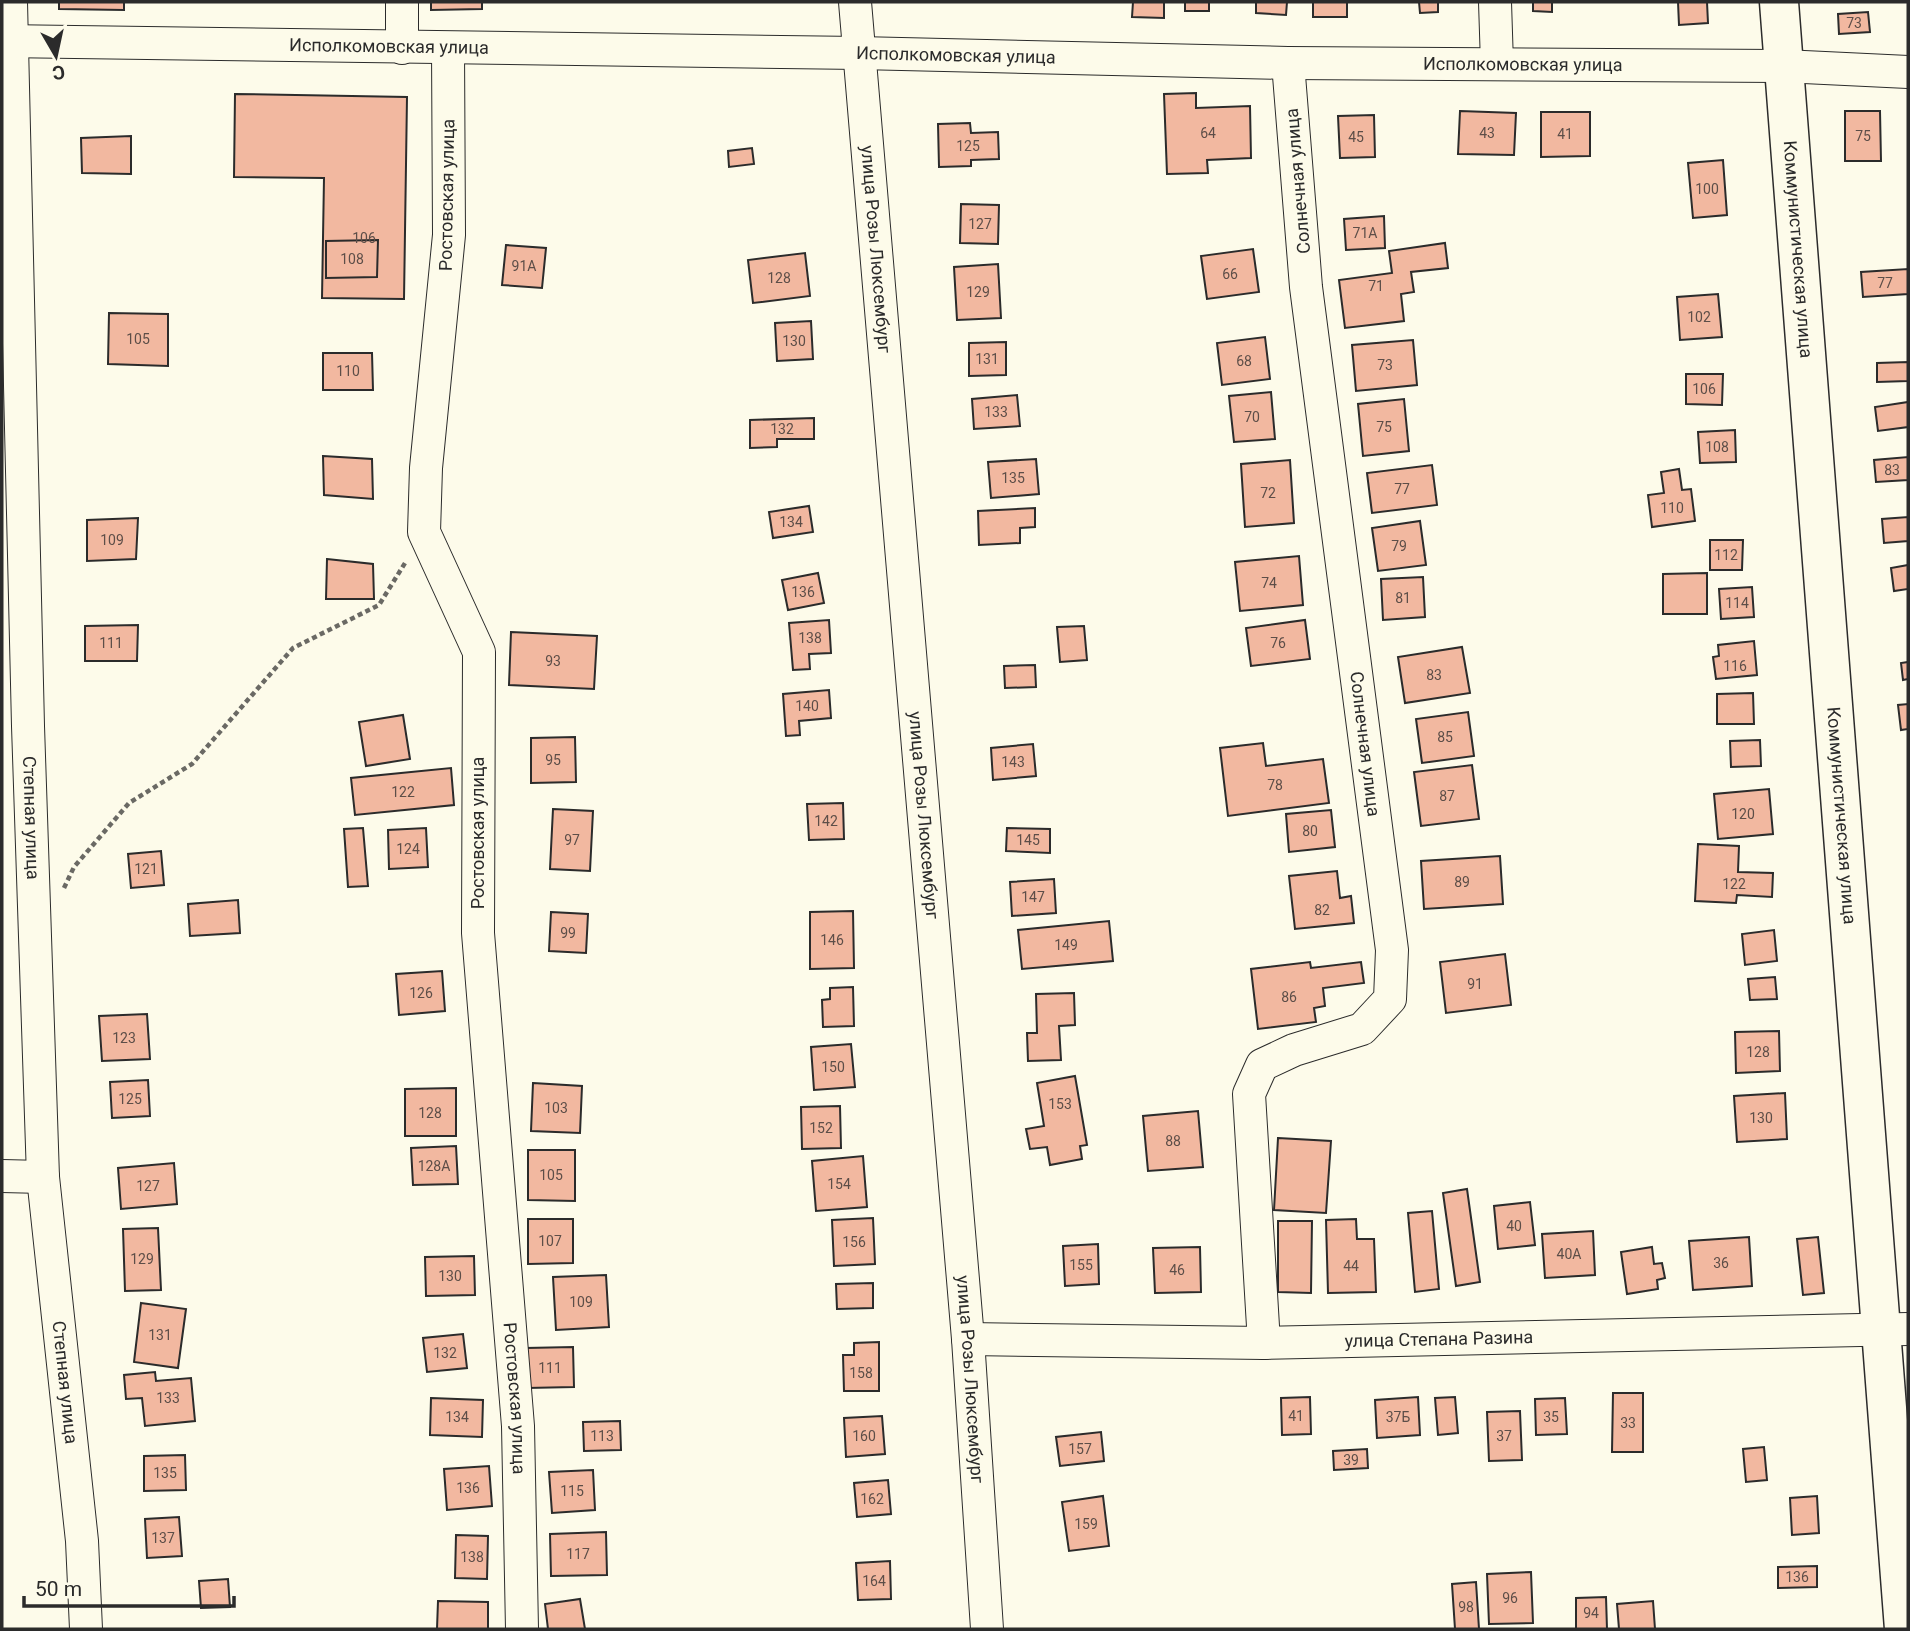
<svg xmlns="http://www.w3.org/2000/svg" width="1910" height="1631" font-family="Roboto,sans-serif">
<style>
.building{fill:#f2b8a0;stroke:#2b2b2b;stroke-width:2}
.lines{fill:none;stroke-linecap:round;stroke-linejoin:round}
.minor-casing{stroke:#2b2b2b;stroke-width:34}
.major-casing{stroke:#2b2b2b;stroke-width:41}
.path{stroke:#6a6964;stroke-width:4.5;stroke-dasharray:5 3.5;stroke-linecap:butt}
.minor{stroke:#fdfbea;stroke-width:32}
.major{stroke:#fdfbea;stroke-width:38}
.labels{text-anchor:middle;stroke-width:5;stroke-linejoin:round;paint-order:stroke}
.number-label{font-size:14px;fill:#5d4e48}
.street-label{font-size:18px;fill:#2b2b2b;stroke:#fdfbea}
</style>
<rect width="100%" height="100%" fill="#fdfbea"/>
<g class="building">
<polygon points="59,2 124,2 124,10 59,9"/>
<polygon points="431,2 482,2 482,9 431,10"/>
<polygon points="1133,2 1164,2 1164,18 1132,17"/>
<rect x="1185" y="2" width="24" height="9"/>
<polygon points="1256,2 1287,2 1286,15 1256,13"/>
<rect x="1313" y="2" width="34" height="15"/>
<polygon points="1419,2 1438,2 1438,12 1420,13"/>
<polygon points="1533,2 1552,2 1552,12 1533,11"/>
<polygon points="1678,2 1707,2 1708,23 1679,25"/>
<polygon points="1868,12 1870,32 1839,34 1838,14"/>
<polygon points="1196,93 1196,108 1250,106 1251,158 1207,160 1208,173 1167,174 1164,94"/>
<polygon points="235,94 407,97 404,299 322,298 324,178 234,177"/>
<polygon points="1460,111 1516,113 1514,155 1458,154"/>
<polygon points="1845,111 1880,111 1881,161 1845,161"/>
<polygon points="1541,112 1590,112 1590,156 1541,157"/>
<polygon points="1374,115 1375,157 1340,158 1338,116"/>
<polygon points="970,123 971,133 998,132 999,159 971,160 971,166 939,167 938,124"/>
<polygon points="131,136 131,174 82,173 81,138"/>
<polygon points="752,148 754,164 729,167 728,151"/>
<polygon points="1723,160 1727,215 1693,218 1688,163"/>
<polygon points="961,204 999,205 998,244 960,243"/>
<polygon points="1384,216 1385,248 1346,250 1344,219"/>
<polygon points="378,240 377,277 326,278 326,241"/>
<polygon points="1445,243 1448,268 1411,272 1414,292 1401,294 1404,321 1345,328 1339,280 1392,273 1389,251"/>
<polygon points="506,245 546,248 542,288 502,285"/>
<polygon points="1253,249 1259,292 1207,299 1201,256"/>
<polygon points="805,253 810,296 753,303 748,260"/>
<polygon points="998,264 1001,318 957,320 954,267"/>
<polygon points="1908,269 1908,294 1863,297 1861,272"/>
<polygon points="1718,294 1722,337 1680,340 1677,297"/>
<polygon points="109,313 168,314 168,366 108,364"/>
<polygon points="811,321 813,359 777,361 775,323"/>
<polygon points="1265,337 1270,379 1222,385 1217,343"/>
<polygon points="1413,340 1417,385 1356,391 1352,345"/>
<polygon points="1006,342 1006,375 969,376 969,343"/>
<polygon points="323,353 372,353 373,390 323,390"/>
<polygon points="1908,362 1908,381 1877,382 1877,363"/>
<polygon points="1686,374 1723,374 1722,405 1686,404"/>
<polygon points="1271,392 1275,439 1234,442 1229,396"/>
<polygon points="1017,395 1020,426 974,429 972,399"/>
<polygon points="1404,399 1409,451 1363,456 1358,404"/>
<polygon points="1908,402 1908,427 1878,431 1875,407"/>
<polygon points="814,418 814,439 777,439 777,447 750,448 750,420"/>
<polygon points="1735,430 1736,462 1700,463 1698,432"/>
<polygon points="323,456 372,459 373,499 324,495"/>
<polygon points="1908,457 1908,480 1876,482 1874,460"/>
<polygon points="1036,459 1039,494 991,498 988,462"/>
<polygon points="1290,460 1294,523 1245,527 1241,464"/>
<polygon points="1432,465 1437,505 1372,513 1367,473"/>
<polygon points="1679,469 1682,490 1691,489 1695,521 1652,527 1648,495 1664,493 1661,472"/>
<polygon points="809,506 813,532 773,538 769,512"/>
<polygon points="1035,508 1035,527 1020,528 1020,543 979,545 978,511"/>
<polygon points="1908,517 1908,541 1884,543 1882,519"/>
<polygon points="138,518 136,559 87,561 87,520"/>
<polygon points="1420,521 1426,565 1378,571 1372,528"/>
<polygon points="1710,540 1743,540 1742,570 1710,570"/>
<polygon points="1299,556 1303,605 1240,611 1235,562"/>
<polygon points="327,559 373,564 374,599 326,599"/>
<polygon points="1908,565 1908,589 1894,591 1891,568"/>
<polygon points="818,573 824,603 788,610 782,580"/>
<polygon points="1707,573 1707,614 1663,614 1663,574"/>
<polygon points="1423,577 1425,617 1383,620 1381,579"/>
<polygon points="1752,587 1754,617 1721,619 1719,589"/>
<polygon points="829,620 831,653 809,654 810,669 793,670 789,623"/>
<polygon points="1305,620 1310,659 1251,666 1246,628"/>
<polygon points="138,625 137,661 85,661 85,626"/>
<polygon points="1084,626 1087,660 1060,662 1057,627"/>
<polygon points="511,632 597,636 594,689 509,685"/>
<polygon points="1754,641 1757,675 1716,679 1713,657 1719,656 1718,645"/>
<polygon points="1462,647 1470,693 1405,703 1398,657"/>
<polygon points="1908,662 1908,679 1903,680 1901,663"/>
<polygon points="1035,665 1036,687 1005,688 1004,666"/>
<polygon points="829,690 831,718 799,721 800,735 786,736 783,694"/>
<polygon points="1753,693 1754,724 1717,724 1717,694"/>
<polygon points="1908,704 1908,729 1901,730 1898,705"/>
<polygon points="1468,712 1474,756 1422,763 1416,719"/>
<polygon points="403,715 410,759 366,766 359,722"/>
<polygon points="575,737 576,782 531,783 531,738"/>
<polygon points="1760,740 1761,766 1731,767 1730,741"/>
<polygon points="1263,743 1266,766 1323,759 1329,803 1228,816 1220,748"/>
<polygon points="1033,744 1036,776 993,780 991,748"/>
<polygon points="1472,765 1479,819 1421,826 1414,772"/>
<polygon points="451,768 454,805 355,815 351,778"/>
<polygon points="1769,789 1773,834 1718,839 1714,794"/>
<polygon points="843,803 844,839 809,840 807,804"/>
<polygon points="553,809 593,811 590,871 550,869"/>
<polygon points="1331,810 1335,847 1289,852 1286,814"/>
<polygon points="363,828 368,886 348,887 344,829"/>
<polygon points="426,828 428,867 389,869 388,830"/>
<polygon points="1007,828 1050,829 1050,853 1006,851"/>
<polygon points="1698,844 1739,846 1738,872 1773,873 1772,897 1737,895 1736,903 1695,901"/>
<polygon points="161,851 164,885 131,888 128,854"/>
<polygon points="1500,856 1503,904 1424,909 1421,861"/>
<polygon points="1337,871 1340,898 1351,896 1354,923 1295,929 1289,876"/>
<polygon points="1054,879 1056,913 1012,916 1010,882"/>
<polygon points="238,900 240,933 190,936 188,904"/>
<polygon points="853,911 854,968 810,969 810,912"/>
<polygon points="551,912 588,914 586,953 549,951"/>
<polygon points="1109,921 1113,961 1022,969 1018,930"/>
<polygon points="1774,930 1777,961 1745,965 1742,934"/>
<polygon points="1505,954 1511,1005 1446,1013 1440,962"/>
<polygon points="1310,962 1311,968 1361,962 1364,983 1323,988 1325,1006 1314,1008 1316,1022 1258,1029 1251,969"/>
<polygon points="442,971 445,1011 399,1015 396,974"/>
<polygon points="1775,977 1777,999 1750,1000 1748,979"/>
<polygon points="853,987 854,1026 823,1027 822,1000 830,999 830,988"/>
<polygon points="1074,993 1075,1025 1059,1026 1061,1060 1028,1061 1027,1033 1037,1033 1036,994"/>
<polygon points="147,1014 150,1059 102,1061 99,1016"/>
<polygon points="1779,1031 1780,1071 1736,1073 1735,1032"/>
<polygon points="851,1044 855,1087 814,1090 811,1047"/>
<polygon points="1075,1076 1087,1145 1080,1146 1082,1159 1050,1165 1047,1147 1030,1149 1026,1129 1044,1126 1037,1083"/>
<polygon points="148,1080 150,1116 112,1118 110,1082"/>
<polygon points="533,1083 582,1086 580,1133 531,1131"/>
<polygon points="456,1088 456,1136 405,1136 405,1089"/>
<polygon points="1785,1093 1787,1139 1737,1142 1734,1096"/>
<polygon points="840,1106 841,1148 802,1149 801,1107"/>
<polygon points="1198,1111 1203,1167 1148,1171 1143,1116"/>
<polygon points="1278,1138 1331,1141 1326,1213 1274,1210"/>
<polygon points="456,1146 458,1184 413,1185 411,1148"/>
<polygon points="528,1150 575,1150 575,1201 528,1200"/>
<polygon points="863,1156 867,1207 816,1211 812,1161"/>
<polygon points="174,1163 177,1204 121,1209 118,1168"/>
<polygon points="1467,1189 1480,1282 1456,1286 1443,1193"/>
<polygon points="1530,1202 1535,1245 1498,1249 1494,1206"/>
<polygon points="1432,1211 1439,1289 1415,1292 1408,1213"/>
<polygon points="873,1218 875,1264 834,1266 832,1220"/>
<polygon points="528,1219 573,1219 573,1263 528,1264"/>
<polygon points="1356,1219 1357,1239 1374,1239 1376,1292 1328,1293 1326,1220"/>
<polygon points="1278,1221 1312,1221 1311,1293 1278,1292"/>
<polygon points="158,1228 161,1290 125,1291 123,1229"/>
<polygon points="1593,1231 1595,1275 1545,1278 1542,1234"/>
<polygon points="1749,1237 1752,1286 1693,1290 1689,1241"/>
<polygon points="1818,1237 1824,1293 1803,1295 1797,1239"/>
<polygon points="1098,1244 1099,1284 1065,1286 1063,1246"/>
<polygon points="1200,1247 1201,1292 1155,1293 1153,1248"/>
<polygon points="1652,1247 1654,1264 1662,1263 1665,1278 1657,1280 1658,1289 1627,1294 1621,1252"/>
<polygon points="474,1256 475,1295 426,1296 425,1257"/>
<polygon points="606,1275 609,1327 556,1330 553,1277"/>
<polygon points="873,1283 873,1308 837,1309 836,1284"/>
<polygon points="141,1303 186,1309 178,1368 134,1362"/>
<polygon points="463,1334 467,1368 427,1372 423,1338"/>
<polygon points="879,1342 879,1391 844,1391 843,1355 854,1355 854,1343"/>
<polygon points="573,1347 574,1387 527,1388 526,1348"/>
<polygon points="155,1372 156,1381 191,1378 195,1421 145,1426 142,1398 126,1399 124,1375"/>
<polygon points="1613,1393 1643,1393 1643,1452 1612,1452"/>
<polygon points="1310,1397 1311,1434 1282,1435 1281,1398"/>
<polygon points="1418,1397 1420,1435 1377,1438 1375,1400"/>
<polygon points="1455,1397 1458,1433 1438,1435 1435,1398"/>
<polygon points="431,1398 483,1400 482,1437 430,1435"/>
<polygon points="1565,1398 1567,1434 1536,1435 1535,1399"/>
<polygon points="1520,1411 1522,1460 1489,1461 1487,1412"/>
<polygon points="882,1416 885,1454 846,1457 844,1418"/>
<polygon points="620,1421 621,1450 584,1451 583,1422"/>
<polygon points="1101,1432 1104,1461 1060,1466 1056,1437"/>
<polygon points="1764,1447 1767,1480 1746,1482 1743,1449"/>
<polygon points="1367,1449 1368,1468 1334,1470 1333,1451"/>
<polygon points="185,1455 186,1490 144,1491 144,1456"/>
<polygon points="489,1466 492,1506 447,1510 444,1469"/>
<polygon points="593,1470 595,1510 552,1513 549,1472"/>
<polygon points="888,1480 891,1514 857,1517 854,1483"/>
<polygon points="1103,1496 1109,1546 1069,1551 1062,1502"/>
<polygon points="1817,1496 1819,1533 1792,1535 1790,1498"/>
<polygon points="179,1517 182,1556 147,1558 145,1519"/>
<polygon points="606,1532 607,1575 551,1576 550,1534"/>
<polygon points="456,1535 488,1536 487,1579 455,1578"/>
<polygon points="890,1561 891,1599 858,1600 856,1563"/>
<polygon points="1817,1566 1817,1587 1778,1588 1778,1567"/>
<polygon points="1531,1572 1533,1623 1489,1624 1487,1574"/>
<polygon points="228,1579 230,1607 201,1608 199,1581"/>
<polygon points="1476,1582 1479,1629 1455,1629 1452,1584"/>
<polygon points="1606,1597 1607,1629 1576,1629 1576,1598"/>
<polygon points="580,1599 585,1629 548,1629 545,1604"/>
<polygon points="438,1601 488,1602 488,1629 437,1629"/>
<polygon points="1653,1601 1655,1629 1619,1629 1617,1604"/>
</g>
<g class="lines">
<g class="minor-casing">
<g id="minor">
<path id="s1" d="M 11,2 L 28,726 L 43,1177 L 82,1541 L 86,1629"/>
<polyline points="402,2 402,48"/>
<path id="s2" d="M 855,2 L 968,1339 L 987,1629"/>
<polyline points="1495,2 1497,64"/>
<path id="s3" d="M 2,41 L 859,53 L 1288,63 L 1783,66 L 1908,72"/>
<path id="s4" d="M 448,48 L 449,235 L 426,468 L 424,532 L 479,652 L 478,933 L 518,1426 L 522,1629"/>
<polyline points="2,1176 43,1177"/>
<path id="s5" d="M 968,1339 L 1264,1343 L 1908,1329"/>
<polyline points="1264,1343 1249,1094 1262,1065 1294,1050 1362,1029 1390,999 1392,950 1306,287 1288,63"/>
</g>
</g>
<g class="major-casing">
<g id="major">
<path id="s6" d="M 1779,2 L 1904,1629"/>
</g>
</g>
<polyline class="path" points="64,888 74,867 129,803 192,764 293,648 379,605 405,563"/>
<use href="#minor" class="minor"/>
<use href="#major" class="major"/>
</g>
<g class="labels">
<g class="number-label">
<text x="1854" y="28">73</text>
<text x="1208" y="138">64</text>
<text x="1487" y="138">43</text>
<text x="1565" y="139">41</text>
<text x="1863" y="141">75</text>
<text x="1356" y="142">45</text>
<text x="968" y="151">125</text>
<text x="1707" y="194">100</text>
<text x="980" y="229">127</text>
<text x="1365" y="238">71А</text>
<text x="364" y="243">106</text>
<text x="352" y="264">108</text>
<text x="524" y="271">91А</text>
<text x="1230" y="279">66</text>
<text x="779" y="283">128</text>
<text x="1885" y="288">77</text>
<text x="1376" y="291">71</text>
<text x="978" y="297">129</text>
<text x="1699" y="322">102</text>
<text x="138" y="344">105</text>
<text x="794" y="346">130</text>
<text x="987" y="364">131</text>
<text x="1244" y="366">68</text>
<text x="1385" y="370">73</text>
<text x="348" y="376">110</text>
<text x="1704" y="394">106</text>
<text x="996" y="417">133</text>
<text x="1252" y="422">70</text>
<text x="1384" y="432">75</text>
<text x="782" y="434">132</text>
<text x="1717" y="452">108</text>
<text x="1892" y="475">83</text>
<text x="1013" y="483">135</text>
<text x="1402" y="494">77</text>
<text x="1268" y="498">72</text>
<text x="1672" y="513">110</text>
<text x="791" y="527">134</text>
<text x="112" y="545">109</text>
<text x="1399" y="551">79</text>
<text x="1726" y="560">112</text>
<text x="1269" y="588">74</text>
<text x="803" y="597">136</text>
<text x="1403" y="603">81</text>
<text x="1737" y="608">114</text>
<text x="810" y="643">138</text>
<text x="111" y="648">111</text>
<text x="1278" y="648">76</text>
<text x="553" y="666">93</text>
<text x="1735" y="671">116</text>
<text x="1434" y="680">83</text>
<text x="807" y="711">140</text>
<text x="1445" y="742">85</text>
<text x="553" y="765">95</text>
<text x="1013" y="767">143</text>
<text x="1275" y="790">78</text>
<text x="403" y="797">122</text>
<text x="1447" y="801">87</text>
<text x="1743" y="819">120</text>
<text x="826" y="826">142</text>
<text x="1310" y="836">80</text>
<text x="572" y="845">97</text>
<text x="1028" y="845">145</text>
<text x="408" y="854">124</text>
<text x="146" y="874">121</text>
<text x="1462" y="887">89</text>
<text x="1734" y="889">122</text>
<text x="1033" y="902">147</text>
<text x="1322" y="915">82</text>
<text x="568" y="938">99</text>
<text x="832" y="945">146</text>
<text x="1066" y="950">149</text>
<text x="1475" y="989">91</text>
<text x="421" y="998">126</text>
<text x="1289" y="1002">86</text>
<text x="124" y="1043">123</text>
<text x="1758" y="1057">128</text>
<text x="833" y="1072">150</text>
<text x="130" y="1104">125</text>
<text x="1060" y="1109">153</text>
<text x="556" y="1113">103</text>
<text x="430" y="1118">128</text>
<text x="1761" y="1123">130</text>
<text x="821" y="1133">152</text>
<text x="1173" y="1146">88</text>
<text x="434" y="1171">128А</text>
<text x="551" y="1180">105</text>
<text x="839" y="1189">154</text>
<text x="148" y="1191">127</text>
<text x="1514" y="1231">40</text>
<text x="550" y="1246">107</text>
<text x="854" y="1247">156</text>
<text x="1569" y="1259">40А</text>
<text x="142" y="1264">129</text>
<text x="1721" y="1268">36</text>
<text x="1081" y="1270">155</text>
<text x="1351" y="1271">44</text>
<text x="1177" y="1275">46</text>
<text x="450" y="1281">130</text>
<text x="581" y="1307">109</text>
<text x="160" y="1340">131</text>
<text x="445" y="1358">132</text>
<text x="550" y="1373">111</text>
<text x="861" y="1378">158</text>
<text x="168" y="1403">133</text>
<text x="1296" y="1421">41</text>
<text x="457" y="1422">134</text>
<text x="1398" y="1422">37Б</text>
<text x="1551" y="1422">35</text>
<text x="1628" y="1428">33</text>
<text x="602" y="1441">113</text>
<text x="864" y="1441">160</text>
<text x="1504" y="1441">37</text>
<text x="1080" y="1454">157</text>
<text x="1351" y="1465">39</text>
<text x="165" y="1478">135</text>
<text x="468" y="1493">136</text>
<text x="572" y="1496">115</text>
<text x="872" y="1504">162</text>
<text x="1086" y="1529">159</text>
<text x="163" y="1543">137</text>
<text x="578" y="1559">117</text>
<text x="472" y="1562">138</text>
<text x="1797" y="1582">136</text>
<text x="874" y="1586">164</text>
<text x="1510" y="1603">96</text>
<text x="1466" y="1612">98</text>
<text x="1591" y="1618">94</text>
</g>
<g class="street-label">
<text dy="6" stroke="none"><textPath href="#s3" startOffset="387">Исполкомовская улица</textPath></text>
<text dy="6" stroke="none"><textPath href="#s3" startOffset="954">Исполкомовская улица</textPath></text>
<text dy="6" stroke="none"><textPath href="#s3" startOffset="1521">Исполкомовская улица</textPath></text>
<text transform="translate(1298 181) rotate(-95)" y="6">Солнечная улица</text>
<text transform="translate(447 195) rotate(-89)" y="6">Ростовская улица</text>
<text dy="6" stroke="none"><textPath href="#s2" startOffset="248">улица Розы Люксембург</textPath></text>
<text dy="6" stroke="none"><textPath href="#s6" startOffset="248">Коммунистическая улица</textPath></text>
<text transform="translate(1365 744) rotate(83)" y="6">Солнечная улица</text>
<text dy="6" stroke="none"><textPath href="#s2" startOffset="816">улица Розы Люксембург</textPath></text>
<text dy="6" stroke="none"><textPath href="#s6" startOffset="816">Коммунистическая улица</textPath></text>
<text dy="6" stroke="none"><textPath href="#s1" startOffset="816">Степная улица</textPath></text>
<text transform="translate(478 833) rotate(-90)" y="6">Ростовская улица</text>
<text dy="6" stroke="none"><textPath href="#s5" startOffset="471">улица Степана Разина</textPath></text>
<text dy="6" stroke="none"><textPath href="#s2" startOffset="1382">улица Розы Люксембург</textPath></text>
<text dy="6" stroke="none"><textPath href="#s1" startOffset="1382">Степная улица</textPath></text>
<text dy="6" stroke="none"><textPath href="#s4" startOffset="1365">Ростовская улица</textPath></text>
</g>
</g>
<rect width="1910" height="1631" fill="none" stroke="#2b2b2b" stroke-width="7"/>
<g transform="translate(56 56) rotate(171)" stroke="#fdfbea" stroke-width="5" paint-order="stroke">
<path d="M0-5L12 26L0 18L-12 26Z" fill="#2b2b2b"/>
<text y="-10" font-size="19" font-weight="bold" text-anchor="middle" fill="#2b2b2b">С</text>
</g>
<path d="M24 1596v10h210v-10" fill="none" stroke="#2b2b2b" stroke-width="3.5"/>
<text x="35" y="1596" font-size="21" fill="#2b2b2b" stroke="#fdfbea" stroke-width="5" paint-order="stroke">50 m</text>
</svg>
